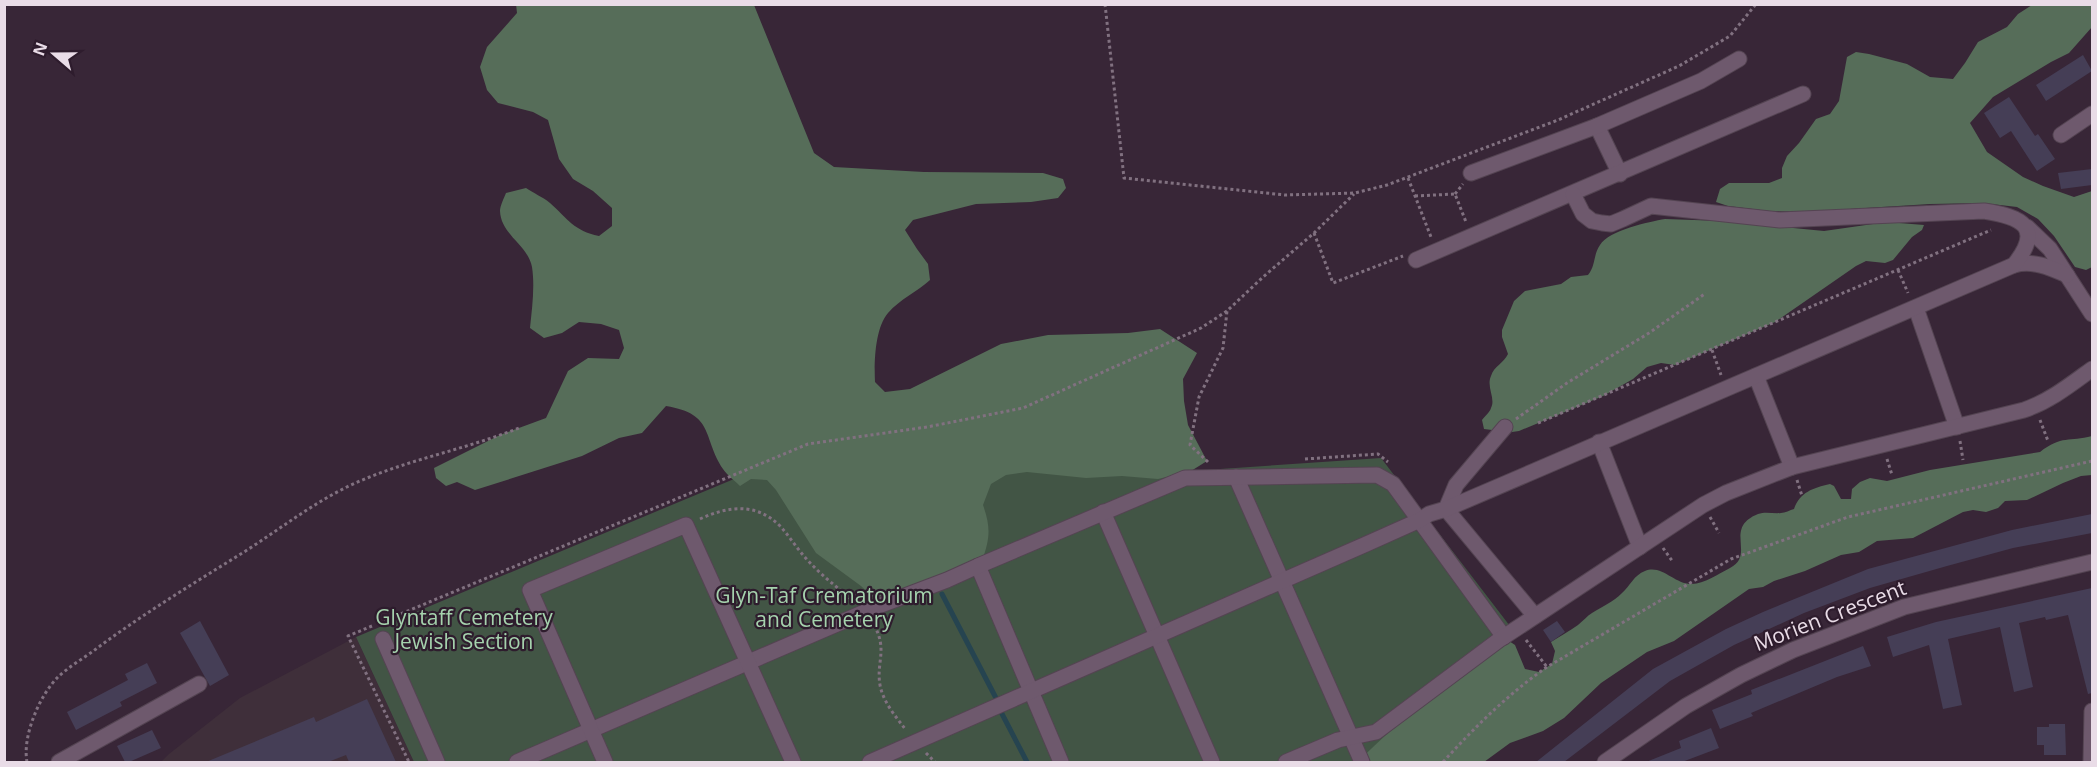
<svg xmlns="http://www.w3.org/2000/svg" width="2097" height="767" font-family="'Open Sans',sans-serif">
<style>
.education{fill:#3f2f3a}
.green{fill:#425545}
.forest{fill:#566d59}
.lines{fill:none;stroke-linecap:round;stroke-linejoin:round}
.stream{stroke:#264450;stroke-width:5}
.building{fill:#453e56}
.minor-casing{stroke:#544452;stroke-width:17}
.path{stroke:#817180;stroke-width:3;stroke-dasharray:3 3;stroke-linecap:butt}
.minor{stroke:#6e596d;stroke-width:15}
.labels{text-anchor:middle;stroke-width:4.5;stroke-linejoin:round;paint-order:stroke}
.park-label{font-size:21px;fill:#a5d2ad;stroke:#2e1c2d}
.street-label{font-size:21px;fill:#e9dce7;stroke:#2e1c2d}
</style>
<rect width="100%" height="100%" fill="#382637"/>
<polygon class="education" points="356,637 414,762 161,762 169,754 240,698"/>
<polygon class="green" points="796,453 1191,471 1381,458 1513,630 1417,762 414,762 356,637"/>
<g class="forest">
<path d="M 516,4 L 754,5 L 814,153 L 834,167 L 924,172 L 1043,173 L 1063,179 L 1066,188 L 1058,198 L 1031,202 L 976,204 L 913,220 L 905,230 L 917,249 L 928,264 L 930,280 C 917,292 900,299 888,313 C 875,328 874,362 875,382 L 885,392 L 910,389 L 1001,344 L 1048,335 L 1128,333 L 1160,329 L 1197,353 L 1183,379 L 1184,401 L 1188,425 L 1207,461 L 1191,471 L 1158,479 L 1122,476 L 1086,478 L 1027,472 L 1006,475 L 991,484 L 983,505 C 991,528 990,538 982,561 L 881,605 L 861,586 L 816,553 L 776,490 L 767,480 L 751,479 L 740,486 C 735,481 727,475 723,469 C 702,437 715,414 666,406 L 642,433 L 619,438 L 582,456 L 475,490 L 457,482 L 446,486 L 436,478 L 434,468 L 500,435 L 546,418 L 568,371 L 588,358 L 619,359 L 624,348 L 619,330 L 601,324 L 579,322 L 562,333 L 544,338 L 530,328 C 532,308 535,287 532,267 C 528,245 501,235 500,211 C 500,206 504,198 506,193 L 526,188 C 533,193 543,197 550,203 C 568,219 574,231 599,236 L 612,226 L 612,208 L 593,191 L 573,179 L 559,159 L 548,120 L 533,112 L 498,103 L 487,90 L 480,67 L 487,47 L 517,13 Z"/>
<polygon points="2032,5 2092,5 2092,27 2069,53 2051,62 1993,97 1970,123 1987,152 2023,177 2043,186 2074,197 2092,191 2092,267 2086,270 2075,267 2054,236 2038,219 2017,207 1983,203 1930,204 1802,212 1769,211 1728,206 1716,202 1720,189 1729,183 1769,183 1782,178 1782,168 1787,156 1799,143 1816,119 1830,114 1839,101 1847,57 1856,52 1869,54 1907,64 1930,77 1953,79 1965,63 1978,42 2007,27 2018,14"/>
<path d="M 1665,219 L 1722,221 L 1824,231 L 1887,222 L 1924,225 L 1922,230 L 1912,237 L 1893,260 L 1885,263 L 1866,261 L 1856,266 L 1775,322 L 1675,365 L 1661,363 L 1647,367 L 1633,379 L 1603,396 L 1519,431 L 1512,432 L 1505,427 L 1492,430 L 1484,429 L 1482,420 C 1485,416 1490,412 1491,408 C 1496,398 1486,387 1491,376 C 1494,366 1504,363 1508,354 L 1502,337 L 1502,330 L 1514,301 L 1525,291 L 1561,284 L 1571,277 L 1588,275 C 1596,265 1593,255 1600,245 C 1609,230 1649,222 1665,219 Z"/>
<path d="M 2092,436 L 2092,475 L 2081,476 L 2063,483 L 2027,500 L 2005,501 L 1998,508 L 1986,512 L 1973,510 L 1963,512 L 1913,538 L 1877,541 L 1859,552 L 1841,555 L 1805,571 L 1774,581 L 1763,587 L 1749,589 L 1674,641 L 1647,652 L 1601,683 L 1564,718 L 1543,731 L 1510,743 L 1484,762 L 1358,762 C 1402,716 1457,680 1509,641 L 1515,645 L 1525,669 L 1539,672 L 1552,664 L 1555,651 L 1551,642 C 1560,636 1570,631 1578,625 C 1583,621 1587,616 1592,613 C 1603,606 1613,602 1622,593 C 1630,586 1634,575 1645,571 C 1662,564 1675,585 1692,584 C 1704,584 1718,574 1730,568 C 1756,555 1723,528 1758,514 C 1766,511 1773,514 1781,513 C 1785,513 1790,510 1794,509 C 1800,492 1813,488 1830,484 L 1834,486 L 1841,499 L 1851,499 L 1852,489 L 1860,482 L 1870,478 L 1887,481 L 1930,470 L 2040,452 C 2062,435 2069,442 2092,436 Z"/>
</g>
<g class="lines">
<g class="stream">
<polyline points="942,594 997,700"/>
<polyline points="1000,710 1027,762"/>
</g>
</g>
<g class="building">
<polygon points="2083,55 2092,71 2046,101 2036,85"/>
<polygon points="2009,97 2035,136 2038,134 2055,159 2037,171 2011,131 2000,138 1984,113"/>
<polygon points="2092,169 2092,185 2061,189 2058,173"/>
<polygon points="2092,514 2092,533 2013,548 1947,566 1870,588 1804,613 1734,645 1670,681 1564,762 1536,762 1653,669 1726,629 1763,612 1868,569 2012,530"/>
<polygon points="2092,588 2092,693 2088,694 2068,615 2046,620 2045,617 2019,623 2033,687 2014,692 2000,627 1948,639 1962,705 1943,709 1929,645 1893,657 1887,637 1936,622"/>
<polygon points="200,621 229,675 210,686 180,633"/>
<polygon points="1557,621 1565,632 1551,642 1543,630"/>
<polygon points="1863,646 1871,666 1837,677 1751,713 1753,716 1720,729 1712,710 1752,694 1751,690"/>
<polygon points="147,663 157,683 120,702 122,706 76,730 67,712 128,680 125,674"/>
<polygon points="367,699 396,762 349,762 346,755 328,762 206,762 314,717 316,722"/>
<polygon points="2049,724 2065,724 2066,755 2044,755 2044,745 2037,745 2037,727 2049,727"/>
<polygon points="1711,728 1719,748 1682,762 1646,762 1681,748 1679,741"/>
<polygon points="152,730 161,748 129,762 125,762 117,746"/>
</g>
<g class="lines">
<g class="minor-casing">
<g id="minor">
<polyline points="1597,126 1620,174"/>
<polyline points="2061,135 2092,114"/>
<polyline points="1471,173 1597,126 1701,81 1739,59"/>
<polyline points="2027,227 2050,249 2092,314"/>
<polyline points="1416,260 1803,94"/>
<path d="M 2014,265 C 2033,260 2049,267 2067,275"/>
<polyline points="1916,308 1957,427"/>
<polyline points="1756,376 1792,467"/>
<polyline points="1599,442 1640,547"/>
<polyline points="1236,477 1362,762"/>
<polyline points="1446,509 1535,616"/>
<polyline points="1446,509 1456,485 1505,427"/>
<polyline points="1103,512 1212,762"/>
<polyline points="978,566 1061,762"/>
<polyline points="383,639 437,762"/>
<polyline points="59,762 199,684"/>
<polyline points="517,762 881,605 947,580 978,566 1185,478 1377,475 1393,484 1504,637"/>
<polyline points="605,762 530,590 686,525 793,762"/>
<path d="M 870,762 C 1053,682 1237,602 1420,520 L 1429,514 L 1446,509 L 2014,265 C 2044,227 2022,217 1984,211 L 1780,220 L 1651,206 L 1623,219 L 1611,224 L 1602,223 L 1592,221 L 1583,214 L 1573,194"/>
<path d="M 1286,762 L 1338,740 L 1376,732 L 1499,640 L 1703,505 L 1726,493 L 1792,467 L 2024,410 C 2050,401 2070,385 2092,369"/>
<polyline points="1605,762 1686,706 1741,675 1793,650 1904,607 2092,562"/>
<polyline points="2091,762 2092,711"/>
</g>
</g>
<g class="path">
<polyline points="1105,4 1124,178 1285,195 1355,193 1387,185 1558,120 1679,66 1730,36 1756,4"/>
<polyline points="1408,178 1431,237"/>
<polyline points="1455,194 1463,184"/>
<polyline points="1415,196 1455,194 1466,222"/>
<polyline points="1314,233 1333,283 1403,256"/>
<polyline points="1898,270 1908,293"/>
<polyline points="1712,350 1721,375"/>
<polyline points="1516,419 1567,383 1649,333 1706,293"/>
<polyline points="2040,420 2048,441"/>
<polyline points="1538,423 1991,230"/>
<polyline points="1960,441 1963,460"/>
<polyline points="1305,459 1378,454 1388,462"/>
<polyline points="1887,459 1892,475"/>
<polyline points="1208,462 1190,445 1199,397 1223,348 1227,311 1263,277 1314,233 1354,194"/>
<polyline points="1797,480 1802,496"/>
<polyline points="1710,517 1719,533"/>
<path d="M 700,519 C 728,506 757,502 781,527 C 789,536 796,547 804,556 C 818,573 836,586 852,600"/>
<polyline points="1663,548 1673,562"/>
<polyline points="379,623 808,444 927,427 1023,408 1201,328 1227,311"/>
<path d="M 874,625 C 888,650 876,662 880,685 C 883,702 896,717 906,730"/>
<polyline points="372,626 348,636 409,762"/>
<polyline points="1526,640 1547,667"/>
<polyline points="926,753 935,762"/>
<path d="M 27,762 C 22,736 40,694 59,676 C 70,666 84,658 96,649 C 143,614 194,583 244,552 C 280,529 313,503 351,485 C 405,460 464,450 519,428"/>
<path d="M 1443,762 C 1475,727 1508,694 1547,667 L 1731,559 L 1848,517 L 2092,461"/>
</g>
<use href="#minor" class="minor"/>
</g>
<g class="labels">
<g class="park-label">
<text x="824" y="603">Glyn-Taf Crematorium<tspan x="824" dy="24">and Cemetery</tspan></text>
<text x="464" y="625">Glyntaff Cemetery<tspan x="464" dy="24">Jewish Section</tspan></text>
</g>
<g class="street-label">
<text transform="translate(1830 616) rotate(-21)" y="7">Morien Crescent</text>
</g>
</g>
<rect width="2097" height="767" fill="none" stroke="#e9dce7" stroke-width="12"/>
<g transform="translate(54 54) rotate(290)" stroke="#2e1c2d" stroke-width="4.5" paint-order="stroke">
<path d="M0-4.5L10 22L0 15L-10 22Z" fill="#e9dce7"/>
<text y="-9" font-size="16" font-weight="bold" text-anchor="middle" fill="#e9dce7">N</text>
</g>
</svg>
